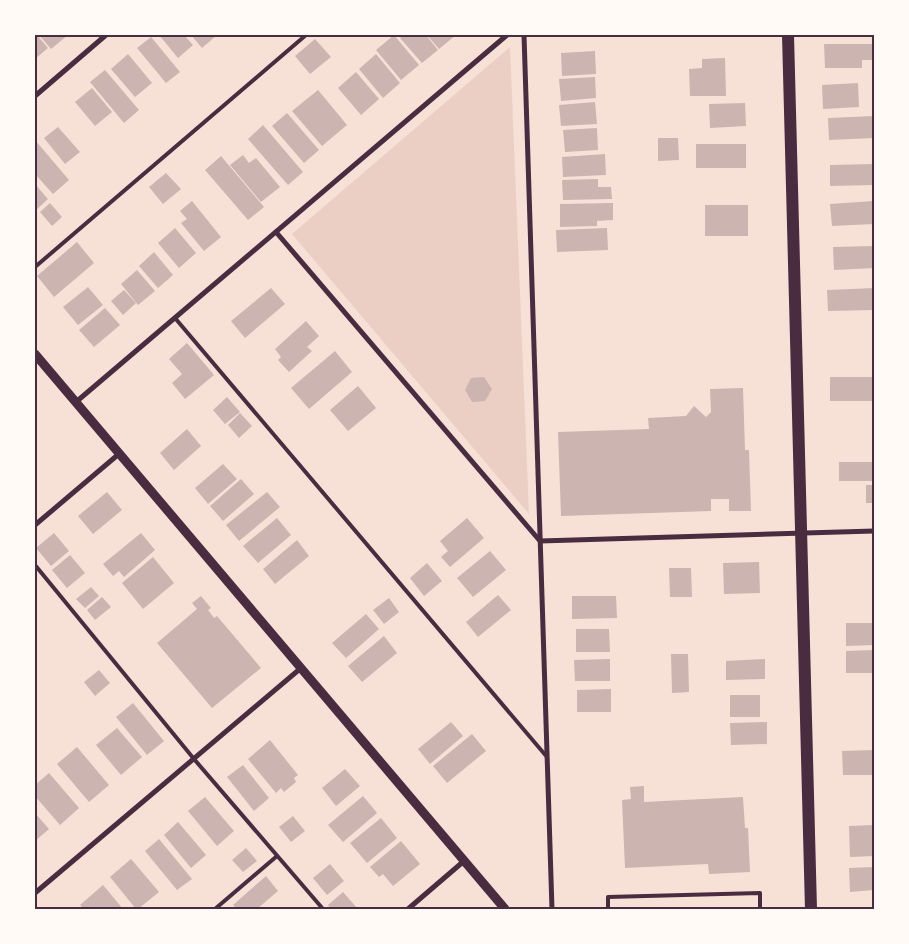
<svg xmlns="http://www.w3.org/2000/svg" width="909" height="944" font-family="'PT Serif',serif">
<style>
.green{fill:#ebcfc5}
.building{fill:#ccb4b1}
.lines{fill:none;stroke-linecap:round;stroke-linejoin:round}
.service{stroke:#4a2c40;stroke-width:4}
.minor{stroke:#4a2c40;stroke-width:5}
.tertiary{stroke:#4a2c40;stroke-width:9}
.primary{stroke:#4a2c40;stroke-width:12}
.neatline{fill:none;stroke:#4a2c40;stroke-width:2}
</style>
<rect width="100%" height="100%" fill="#f7e1d7"/>
<polygon class="green" points="510,47 529,514 292,234"/>
<g class="building">
<polygon points="35,35 37,35 48,48 35,59"/>
<polygon points="39,35 68,35 51,49"/>
<polygon points="159,35 184,35 193,45 178,58"/>
<polygon points="191,35 217,35 202,48"/>
<polygon points="394,35 419,65 401,80 376,50"/>
<polygon points="404,35 426,35 438,50 422,63 400,38"/>
<polygon points="427,35 456,35 439,49"/>
<polygon points="151,37 180,72 166,83 137,48"/>
<polygon points="315,39 331,57 310,74 295,56"/>
<polygon points="824,44 874,44 874,60 862,60 862,68 825,68"/>
<polygon points="595,51 596,74 562,76 561,53"/>
<polygon points="128,54 152,83 135,97 111,69"/>
<polygon points="376,54 400,83 383,98 359,69"/>
<polygon points="725,58 726,96 690,96 689,69 702,68 702,59"/>
<polygon points="105,70 139,110 124,123 90,82"/>
<polygon points="356,72 379,99 361,115 338,88"/>
<polygon points="595,77 596,98 561,101 559,79"/>
<polygon points="858,83 859,107 823,109 822,85"/>
<polygon points="92,88 112,112 95,126 75,102"/>
<polygon points="318,90 347,125 322,146 292,111"/>
<polygon points="595,102 597,124 561,126 559,105"/>
<polygon points="745,103 746,126 710,128 709,104"/>
<polygon points="287,113 319,150 304,163 272,126"/>
<polygon points="874,116 874,138 829,140 828,118"/>
<polygon points="263,125 303,172 288,185 248,139"/>
<polygon points="58,127 80,152 65,164 44,138"/>
<polygon points="597,128 598,150 565,152 563,130"/>
<polygon points="658,138 678,138 679,160 658,161"/>
<polygon points="35,140 69,180 53,194 35,174"/>
<rect x="696" y="144" width="50" height="24"/>
<polygon points="605,154 606,175 563,177 562,157"/>
<polygon points="243,155 249,163 256,158 280,187 261,202 230,165"/>
<polygon points="221,156 264,207 248,220 205,170"/>
<polygon points="874,164 874,185 830,186 830,165"/>
<polygon points="166,173 181,189 163,204 149,187"/>
<polygon points="598,179 598,187 611,187 612,199 563,200 562,180"/>
<polygon points="35,184 48,199 35,211"/>
<polygon points="192,201 221,237 204,251 181,223 187,219 180,211"/>
<polygon points="873,201 874,224 832,226 830,204"/>
<polygon points="50,203 62,217 52,226 40,212"/>
<polygon points="613,203 613,220 597,221 597,226 560,227 560,204"/>
<rect x="705" y="205" width="43" height="31"/>
<polygon points="175,228 196,253 179,268 158,243"/>
<polygon points="607,228 608,250 557,252 556,230"/>
<polygon points="77,242 94,263 54,297 37,276"/>
<polygon points="874,246 874,268 834,270 833,247"/>
<polygon points="154,252 173,275 158,288 139,266"/>
<polygon points="137,270 155,291 138,305 121,284"/>
<polygon points="88,287 103,305 78,325 63,307"/>
<polygon points="271,288 285,304 245,338 231,321"/>
<polygon points="874,288 874,310 828,311 827,290"/>
<polygon points="124,290 136,303 123,315 111,301"/>
<polygon points="105,308 120,325 94,347 79,330"/>
<polygon points="306,321 319,336 307,347 312,351 289,372 278,360 281,357 275,349"/>
<polygon points="187,343 214,375 185,399 172,383 182,374 169,359"/>
<polygon points="335,351 352,372 309,409 291,388"/>
<polygon points="484,377 492,389 485,401 472,402 465,390 471,378"/>
<rect x="830" y="377" width="44" height="24"/>
<polygon points="358,386 376,408 348,431 330,410"/>
<polygon points="743,388 745,450 749,450 751,511 729,511 729,499 711,499 711,511 561,516 558,432 649,429 648,418 686,416 694,406 706,417 711,412 710,389"/>
<polygon points="227,397 240,412 225,424 213,410"/>
<polygon points="240,413 252,426 239,438 228,425"/>
<polygon points="187,429 201,446 174,470 160,453"/>
<rect x="839" y="462" width="35" height="19"/>
<polygon points="223,464 237,479 208,504 195,488"/>
<polygon points="241,479 254,494 223,521 210,506"/>
<rect x="866" y="485" width="8" height="18"/>
<polygon points="107,492 122,510 93,534 78,516"/>
<polygon points="267,492 280,507 239,541 226,525"/>
<polygon points="277,518 291,535 258,563 243,546"/>
<polygon points="467,518 484,538 450,567 441,557 448,551 440,541"/>
<polygon points="54,533 69,551 51,566 36,548"/>
<polygon points="141,533 155,550 124,577 119,571 113,576 103,564"/>
<polygon points="297,540 309,556 275,584 263,569"/>
<polygon points="490,551 506,570 473,597 457,578"/>
<polygon points="70,555 85,573 67,588 52,570"/>
<polygon points="153,557 174,583 143,609 122,583"/>
<polygon points="759,562 760,593 724,594 723,563"/>
<polygon points="427,563 442,581 424,596 410,578"/>
<polygon points="669,568 691,568 692,597 670,597"/>
<polygon points="91,587 99,596 85,608 76,599"/>
<polygon points="498,595 511,610 478,637 466,622"/>
<polygon points="201,596 211,608 208,610 214,618 217,616 261,668 212,708 157,643 197,609 192,603"/>
<polygon points="572,596 616,596 617,618 572,619"/>
<polygon points="102,597 111,607 95,620 87,610"/>
<polygon points="389,598 399,612 384,624 373,610"/>
<polygon points="366,614 379,629 346,658 332,643"/>
<polygon points="846,623 874,623 874,645 846,646"/>
<polygon points="576,629 609,629 610,652 576,652"/>
<polygon points="384,636 397,653 362,682 348,666"/>
<polygon points="874,650 874,673 846,673 846,651"/>
<polygon points="671,654 688,654 689,692 672,693"/>
<polygon points="610,659 610,681 575,681 574,660"/>
<polygon points="765,659 765,679 726,680 726,661"/>
<polygon points="99,670 110,683 95,696 84,682"/>
<polygon points="611,689 611,712 577,712 577,690"/>
<rect x="730" y="695" width="30" height="22"/>
<polygon points="133,703 164,741 147,755 116,717"/>
<polygon points="451,722 463,736 430,764 418,749"/>
<polygon points="767,722 767,744 731,745 730,723"/>
<polygon points="117,728 142,757 121,775 96,745"/>
<polygon points="472,734 486,751 447,783 433,766"/>
<polygon points="270,740 298,775 294,778 296,782 284,792 281,788 276,793 248,759"/>
<polygon points="77,747 109,785 89,802 57,764"/>
<polygon points="874,750 874,775 843,775 842,751"/>
<polygon points="243,765 269,798 254,811 227,777"/>
<polygon points="345,769 360,786 336,806 322,788"/>
<polygon points="49,773 79,808 60,825 35,796 35,785"/>
<polygon points="644,786 644,802 743,797 745,828 748,828 750,872 709,874 708,864 625,868 622,800 631,799 630,787"/>
<polygon points="363,796 377,813 343,842 328,825"/>
<polygon points="205,797 234,831 217,846 188,811"/>
<polygon points="35,813 49,829 35,841"/>
<polygon points="293,816 305,831 291,842 279,827"/>
<polygon points="381,818 397,838 367,863 350,843"/>
<polygon points="178,822 206,855 191,868 164,835"/>
<polygon points="874,825 874,856 850,857 849,826"/>
<polygon points="159,839 192,879 177,890 145,851"/>
<polygon points="401,841 420,864 393,886 383,874 379,877 370,867"/>
<polygon points="246,848 257,861 243,872 232,860"/>
<polygon points="131,859 159,892 138,909 136,909 110,877"/>
<polygon points="330,864 344,881 327,895 313,878"/>
<polygon points="874,867 874,890 850,892 849,868"/>
<polygon points="266,876 278,891 257,909 237,909 233,905"/>
<polygon points="103,885 123,909 84,909 80,905"/>
<polygon points="343,892 357,908 355,909 331,909 328,905"/>
</g>
<g class="lines">
<g class="service">
<polyline points="35,267 306,35"/>
<polyline points="175,318 547,757"/>
<polyline points="35,565 194,759 323,909"/>
<polyline points="215,909 277,856"/>
<polyline points="608,909 608,897 760,893 760,909"/>
</g>
<g class="minor">
<polyline points="524,35 552,909"/>
<polyline points="35,96 106,35"/>
<polyline points="276,232 540,541 874,531"/>
<polyline points="76,402 507,35"/>
<polyline points="35,525 120,453"/>
<polyline points="35,893 301,668"/>
<polyline points="408,909 464,861"/>
</g>
<polyline class="tertiary" points="35,354 505,909"/>
<polyline class="primary" points="788,35 811,909"/>
</g>
<rect width="909" height="944" fill="none" stroke="#fffaf5" stroke-width="72"/>
<rect x="36" y="36" width="837" height="872" class="neatline"/>
</svg>
